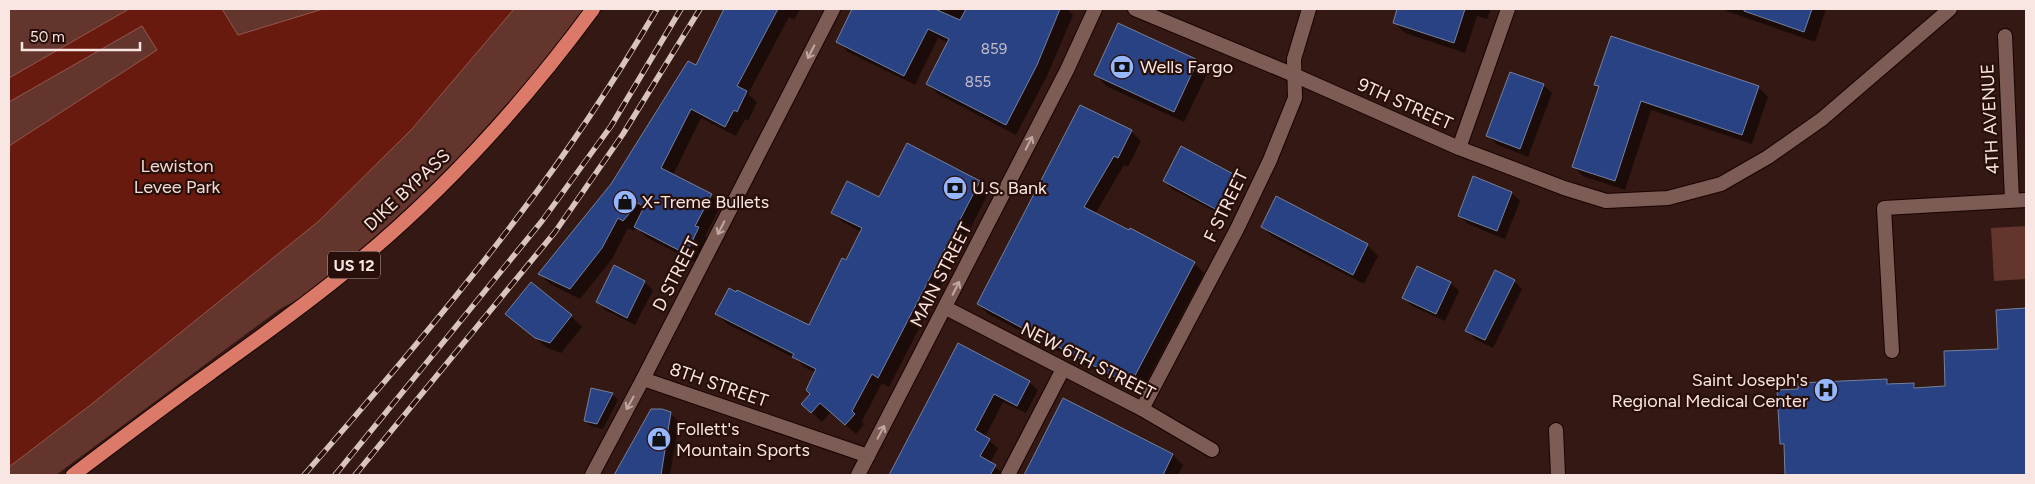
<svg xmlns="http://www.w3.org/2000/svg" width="2035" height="484" font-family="Figtree,sans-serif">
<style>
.green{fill:#64352c}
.water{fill:#691a0e;stroke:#94574e}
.shadow{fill:#0007}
.building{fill:#284283;stroke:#75819d}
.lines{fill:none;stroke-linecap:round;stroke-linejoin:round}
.minor-casing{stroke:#190302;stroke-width:16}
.tertiary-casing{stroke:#190302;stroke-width:16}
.secondary-casing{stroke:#190302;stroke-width:16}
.trunk-casing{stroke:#190302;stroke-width:16}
.minor{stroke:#7c5c55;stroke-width:14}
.tertiary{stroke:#7c5c55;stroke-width:14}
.secondary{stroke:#7c5c55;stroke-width:14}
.trunk{stroke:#db7a68;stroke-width:14}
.rail-casing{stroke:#d8c3bf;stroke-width:5.5}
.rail{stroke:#290f0a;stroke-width:4;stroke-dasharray:11;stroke-linecap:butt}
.oneway{stroke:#c1a8a3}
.labels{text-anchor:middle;stroke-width:4.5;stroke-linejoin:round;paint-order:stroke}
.number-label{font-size:15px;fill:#c5bdca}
.shield{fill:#290f0a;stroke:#bba6a1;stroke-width:1}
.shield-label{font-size:16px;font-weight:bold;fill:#f9e6e2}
.poi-label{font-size:18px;fill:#f9e6e2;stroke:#290f0a;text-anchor:start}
.street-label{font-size:18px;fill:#f9e6e2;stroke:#290f0a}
.park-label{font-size:18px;fill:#f2dad4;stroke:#290f0a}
</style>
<rect width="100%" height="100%" fill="#331813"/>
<g class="green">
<polygon points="9,9 593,9 535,84 341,276 280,309 56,475 9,475"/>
<polygon points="2026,226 2026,279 1994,281 1991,228"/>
</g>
<polygon class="water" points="129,9 222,9 238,35 323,9 514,9 412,129 319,221 93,403 9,467 9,146 157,50 142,26 9,102 9,78"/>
<g class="shadow">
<polygon points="725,9 800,9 794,20 789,17 748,94 757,102 748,121 745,119 736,136 701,118 673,175 711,195 721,205 705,236 708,239 696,263 646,237 637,228 634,231 628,228 612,259 580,299 550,284 539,273 612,184 696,67"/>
<polygon points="854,9 1067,9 1073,15 1047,76 1016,135 938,94 927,83 948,43 938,38 915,85 848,52 838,41"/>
<polygon points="1399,9 1491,9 1487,19 1477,16 1465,53 1405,33 1394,22"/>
<polygon points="1721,9 1826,9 1815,42"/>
<polygon points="1197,61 1208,72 1184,122 1106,86 1096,75"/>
<polygon points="1596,84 1758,87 1768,97 1752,144 1651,110 1625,190 1583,176 1573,166 1600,88"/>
<polygon points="1543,85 1552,93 1528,157 1496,144 1488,136"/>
<polygon points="1131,131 1141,141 1128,167 1124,165 1095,214 1194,263 1204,273 1140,394 988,314 978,304"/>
<polygon points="1236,177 1244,185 1227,218 1172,189 1164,181"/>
<polygon points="979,182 989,192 889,387 882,383 862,421 864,424 856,434 831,412 822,422 803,404 812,394 816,373 804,367 796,359 727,324 717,314 810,326 861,232 843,222 833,213 880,198"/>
<polygon points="1512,193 1520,201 1505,239 1468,224 1459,216"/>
<polygon points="1277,198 1368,246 1378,256 1364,284 1273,237 1262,227"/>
<polygon points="615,267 644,282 653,290 635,325 605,310 597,302"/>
<polygon points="1514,281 1522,289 1493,348 1475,339 1467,331"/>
<polygon points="1451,283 1459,291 1445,321 1412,306 1404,298"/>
<polygon points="2026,309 2026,475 1757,475 1786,473 1785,448 1781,444 1886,380 1892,385 1914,384 1918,389 1946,388 1999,350 1997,311"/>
<polygon points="507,314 571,316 582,327 561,353 547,348"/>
<polygon points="959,345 1029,382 1038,390 1026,413 1003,402 985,437 998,448 990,463 1004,474 890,475"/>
<polygon points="592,390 612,394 618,400 603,429 591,426 585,421"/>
<polygon points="1064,399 1173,455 1183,465 1178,475 1028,475 1027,473"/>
<polygon points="651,410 670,413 679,422 670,475 616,475"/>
</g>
<g class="building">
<polygon points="724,9 778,9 737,86 747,91 737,112 734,110 725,127 691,109 661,168 712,194 695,226 699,227 686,254 634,227 644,207 638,203 623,221 618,218 602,248 570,289 538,274 611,184 688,61 696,65"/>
<polygon points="852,9 935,9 960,20 966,9 1060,9 1037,65 1006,125 926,84 949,39 928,29 904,76 836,42"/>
<polygon points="1397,9 1465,9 1454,43 1393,23"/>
<polygon points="1744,9 1812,9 1804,32 1744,11"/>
<polygon points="1118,23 1198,60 1174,112 1094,75"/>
<polygon points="1611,36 1759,86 1742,135 1641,101 1615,181 1572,167 1599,86 1594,85"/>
<polygon points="1510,72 1544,84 1520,149 1486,136"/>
<polygon points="1080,105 1132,130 1118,158 1114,156 1084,207 1129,230 1130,228 1195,262 1130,385 977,304"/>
<polygon points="907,143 980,181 878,378 872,374 852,411 855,414 845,425 820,403 811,413 801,404 810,394 806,390 816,369 792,357 794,354 715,314 729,288 736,292 737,290 809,325 842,258 846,260 862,228 831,213 847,181 879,197"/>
<polygon points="1181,146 1237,176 1219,211 1163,181"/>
<polygon points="1473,176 1512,192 1497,231 1458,216"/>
<polygon points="1276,196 1368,244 1353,275 1261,227"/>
<polygon points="614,265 645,281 627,318 596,302"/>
<polygon points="1417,266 1451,282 1436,314 1402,298"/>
<polygon points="1495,270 1515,280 1485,340 1465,331"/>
<polygon points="531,282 572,315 550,343 535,338 505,314"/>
<polygon points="2026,308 2026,475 1785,475 1784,444 1780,444 1777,390 1798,389 1798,383 1887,379 1887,384 1914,383 1914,388 1945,386 1944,351 1998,349 1996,310"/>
<polygon points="958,343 1030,381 1017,406 994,394 975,430 990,439 980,456 996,465 990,475 889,475"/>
<polygon points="591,388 613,393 597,424 584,421"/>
<polygon points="1063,398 1173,454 1163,475 1024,475"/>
<polygon points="651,409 662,409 671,412 661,475 614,475"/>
</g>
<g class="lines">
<g class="minor-casing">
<g id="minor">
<polyline points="2005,36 2012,200"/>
<polyline points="946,308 1142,409 1212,450"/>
<polyline points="1892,351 1884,208 2026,200"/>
<polyline points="643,379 868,456"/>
<polyline points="1142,409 1237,229 1270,160 1295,98 1294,59 1309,9"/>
<polyline points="1556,430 1558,475"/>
<polyline points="1008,475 1063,369"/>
</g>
</g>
<g class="tertiary-casing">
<polyline id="tertiary" points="1459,148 1508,9"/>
</g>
<g class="secondary-casing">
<g id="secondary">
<polyline points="1135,9 1294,75 1459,148 1564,188 1606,201 1668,198 1721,184 1768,157 1822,119 1950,9"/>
<polyline points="592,475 643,379 833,9"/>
<polyline points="858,475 1067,70 1095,9"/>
</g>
</g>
<g class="trunk-casing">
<path id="trunk" d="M 73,475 C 118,441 163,407 209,374 C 253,342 297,311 339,277 C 436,200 520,108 593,9"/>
</g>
<use href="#minor" class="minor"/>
<use href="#tertiary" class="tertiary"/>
<use href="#secondary" class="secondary"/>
<use href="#trunk" class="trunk"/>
<g class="rail-casing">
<g id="rail">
<path d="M 304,475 C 379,389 454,302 523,210 C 572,146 616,78 657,9"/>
<polyline points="335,475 542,221 611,126 681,9"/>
<polyline points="355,475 555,232 623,134 700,9"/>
</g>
</g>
<use href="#rail" class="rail"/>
</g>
<defs><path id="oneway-shaft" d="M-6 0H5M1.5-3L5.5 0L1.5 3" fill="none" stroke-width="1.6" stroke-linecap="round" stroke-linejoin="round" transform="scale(1.25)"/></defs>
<g class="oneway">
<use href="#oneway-shaft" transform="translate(811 52) rotate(117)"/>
<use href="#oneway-shaft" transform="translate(1029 143) rotate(-63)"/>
<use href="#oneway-shaft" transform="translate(721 228) rotate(117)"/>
<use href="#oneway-shaft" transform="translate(956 288) rotate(-63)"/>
<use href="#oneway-shaft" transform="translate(630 403) rotate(119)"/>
<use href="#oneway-shaft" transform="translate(881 432) rotate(-62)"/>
</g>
<defs>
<g id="bank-disc" transform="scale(1.25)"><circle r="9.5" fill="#96b6fd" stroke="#290f0a"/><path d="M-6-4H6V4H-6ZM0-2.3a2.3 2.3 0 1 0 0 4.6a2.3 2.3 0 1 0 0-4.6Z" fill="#111"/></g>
<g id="shop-disc" transform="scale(1.25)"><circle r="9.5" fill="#96b6fd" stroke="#290f0a"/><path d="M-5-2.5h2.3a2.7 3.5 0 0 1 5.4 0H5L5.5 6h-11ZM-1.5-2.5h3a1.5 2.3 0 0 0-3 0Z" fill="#111"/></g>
<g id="hospital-disc" transform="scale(1.25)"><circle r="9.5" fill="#96b6fd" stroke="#290f0a"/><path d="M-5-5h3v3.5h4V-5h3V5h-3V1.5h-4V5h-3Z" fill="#111"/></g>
</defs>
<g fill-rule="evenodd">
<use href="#bank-disc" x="1122" y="67"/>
<use href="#bank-disc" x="955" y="188"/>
<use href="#shop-disc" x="625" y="202"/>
<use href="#hospital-disc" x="1826" y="390"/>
<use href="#shop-disc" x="659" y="439"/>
</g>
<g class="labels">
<g class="number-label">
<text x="994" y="54">859</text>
<text x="978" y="87">855</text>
</g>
<rect class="shield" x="328" y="251.5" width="52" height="27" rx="4"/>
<g class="shield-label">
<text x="354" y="271">US 12</text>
</g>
<g class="poi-label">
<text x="1140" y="73">Wells Fargo</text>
<text x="972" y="194">U.S. Bank</text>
<text x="642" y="208">X-Treme Bullets</text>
<text x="1808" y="386" text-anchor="end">Saint Joseph's<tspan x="1808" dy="21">Regional Medical Center</tspan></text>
<text x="676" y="435">Follett's<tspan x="676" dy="21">Mountain Sports</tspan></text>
</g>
<g class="street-label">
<text transform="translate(1405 104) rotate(24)" y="6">9TH STREET</text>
<text transform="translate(1990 119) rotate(-93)" y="6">4TH AVENUE</text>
<text transform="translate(407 190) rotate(-43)" y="6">DIKE BYPASS</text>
<text transform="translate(1226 206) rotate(-64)" y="6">F STREET</text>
<text transform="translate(676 274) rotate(-63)" y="6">D STREET</text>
<text transform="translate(941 275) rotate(-63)" y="6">MAIN STREET</text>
<text transform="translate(1088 361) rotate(27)" y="6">NEW 6TH STREET</text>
<text transform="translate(719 385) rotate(19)" y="6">8TH STREET</text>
</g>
<g class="park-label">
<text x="177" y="172">Lewiston<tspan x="177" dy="21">Levee Park</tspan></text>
</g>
</g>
<rect width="2035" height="484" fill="none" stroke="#f9e6e2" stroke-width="20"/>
<path d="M22 42v8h118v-8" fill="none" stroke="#f9e6e2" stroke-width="2.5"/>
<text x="30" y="42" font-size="15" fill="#f9e6e2" stroke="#290f0a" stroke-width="4" paint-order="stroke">50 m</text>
</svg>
